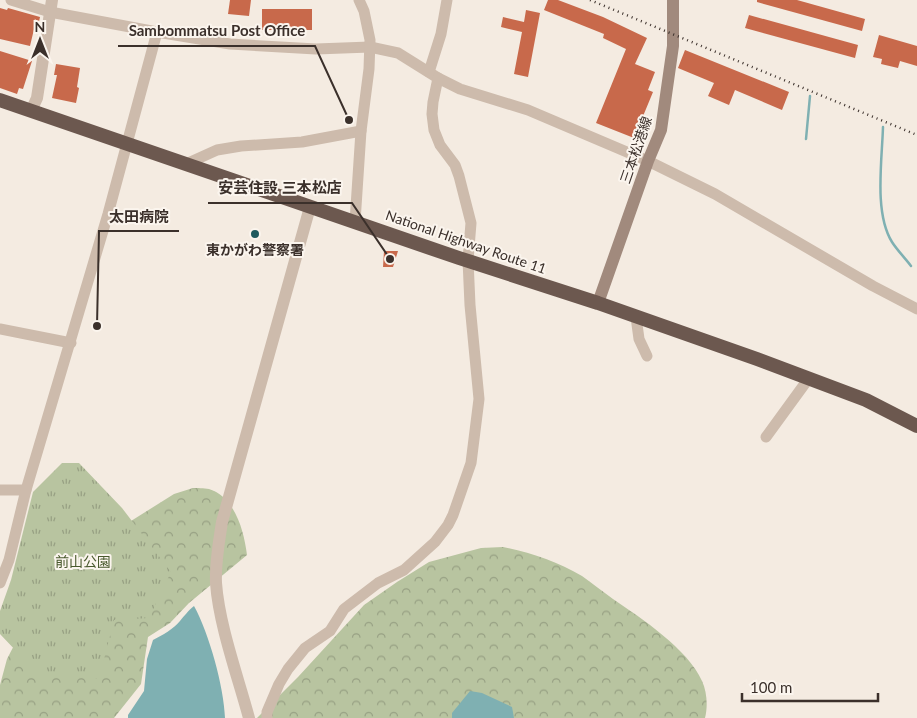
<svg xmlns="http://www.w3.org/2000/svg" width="917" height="718" font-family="Lato,'Noto Sans JP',sans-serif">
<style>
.forest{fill:url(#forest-crowns)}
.park{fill:url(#park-tufts)}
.water{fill:#7fb0b2}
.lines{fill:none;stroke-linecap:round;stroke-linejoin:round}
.stream{stroke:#7fb0b2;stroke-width:2.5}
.building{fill:#c8694b}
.minor{stroke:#cdbbac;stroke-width:11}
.tertiary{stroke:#cdbbac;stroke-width:12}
.secondary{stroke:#a18a7d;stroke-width:12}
.trunk{stroke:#6c584f;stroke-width:14}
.rail{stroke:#3b302b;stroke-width:2.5;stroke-dasharray:1 4;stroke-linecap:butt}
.poi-dot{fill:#1f5a5e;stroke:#fbf5ee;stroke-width:2}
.labels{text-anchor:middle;stroke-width:4;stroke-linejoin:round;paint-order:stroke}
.street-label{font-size:14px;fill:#3b302b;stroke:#fbf5ee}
.poi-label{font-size:14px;font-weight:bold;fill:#3b302b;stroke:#fbf5ee}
.park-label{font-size:14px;fill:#4a5a2e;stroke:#fbf5ee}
.leader{fill:none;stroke:#3b302b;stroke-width:2}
.callout-dot{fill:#3b302b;stroke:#fbf5ee;stroke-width:2}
.callout-label{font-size:15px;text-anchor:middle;font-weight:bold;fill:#3b302b;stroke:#fbf5ee;stroke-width:4;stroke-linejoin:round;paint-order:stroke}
</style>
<defs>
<pattern id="forest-crowns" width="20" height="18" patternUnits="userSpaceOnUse" patternTransform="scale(1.25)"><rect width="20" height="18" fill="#b8c4a0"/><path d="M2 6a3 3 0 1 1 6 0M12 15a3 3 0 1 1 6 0" fill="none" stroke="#97a083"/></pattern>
<pattern id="park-tufts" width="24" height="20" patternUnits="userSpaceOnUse" patternTransform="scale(1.25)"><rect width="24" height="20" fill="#b8c4a0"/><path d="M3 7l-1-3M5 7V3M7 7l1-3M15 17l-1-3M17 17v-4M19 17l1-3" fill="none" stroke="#97a083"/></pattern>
</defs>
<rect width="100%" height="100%" fill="#f4ebe1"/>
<g class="forest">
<path d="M 193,488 C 197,488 204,488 209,489 C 235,497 244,531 247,555 L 189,603 L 170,623 L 148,637 L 141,684 L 114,718 L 0,718 L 0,685 L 7,659 L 22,630 L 123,526 L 174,494 Z"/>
<path d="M 503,547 C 530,552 558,562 582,576 C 592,583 602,591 613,599 C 641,618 688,649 702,681 C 707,692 708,706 705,718 L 257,718 L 298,677 L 364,605 L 397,582 L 429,562 L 481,548 Z"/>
</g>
<polygon class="park" points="62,463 79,463 122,508 171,572 149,618 114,620 99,679 36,672 0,634 0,611 11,580 33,492"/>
<g class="water">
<path d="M 194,606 C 209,633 224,687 225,718 L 128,718 L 128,715 L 144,691 L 147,659 L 153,640 C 163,635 173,629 180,621 C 185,615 188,611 194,606 Z"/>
<polygon points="470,691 482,693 512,707 514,718 452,718 452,713"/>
</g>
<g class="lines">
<g class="stream">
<path d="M 883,127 C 882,161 874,213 892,242 C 897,250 905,258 911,266"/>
<polyline points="806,139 810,96"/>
</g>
</g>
<g class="building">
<polygon points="230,0 251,0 249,16 228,14"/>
<polygon points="548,0 558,0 603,17 647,38 635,64 655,72 648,90 653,92 634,138 596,123 626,49 603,38 604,34 544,10"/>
<polygon points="757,0 797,0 865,19 862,31 757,2"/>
<polygon points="0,8 7,10 8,8 40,17 38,26 35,25 30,46 0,39"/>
<rect x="262" y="9" width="50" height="21"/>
<polygon points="526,10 540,13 528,77 514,74 522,32 501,27 503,17 524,22"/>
<polygon points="749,15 858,45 855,58 745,28"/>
<polygon points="879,35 917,46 917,66 900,61 898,68 881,64 882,59 873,57"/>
<polygon points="685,50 789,92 782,110 735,90 729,105 708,96 714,83 678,68"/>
<polygon points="0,51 32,61 23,89 19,88 17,94 0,88"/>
<polygon points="56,64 80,68 77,87 79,88 76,103 52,98 57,75 54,75"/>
<polygon points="384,251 398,251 393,267 383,267"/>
</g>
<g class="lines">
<g class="minor">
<polyline points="11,0 50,12 157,32 230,44 316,49 370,47 398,53 438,78 460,89 528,110 648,161 715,194 873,286 917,309"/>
<polyline points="429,72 441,34 447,0"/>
<polyline points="186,164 217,150 241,146 302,142 361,131"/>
<polyline points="355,222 361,131 369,69 370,40 364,11 359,0"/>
<polyline points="636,317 639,339 647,356"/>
<polyline points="0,329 71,343"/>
<polyline points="766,437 809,378"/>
<polyline points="0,490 26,490"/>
<polyline points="0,583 9,560 26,490 108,214 157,32"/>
<polyline points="267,718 267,712 279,684 288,669 305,648 330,631 344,609 378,583 404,570 435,542 448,525 453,515 471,463 479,399 470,305 468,260 471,223 459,176 455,165 440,145 434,130 432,114 433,102 438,78"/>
</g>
<g class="tertiary">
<polyline points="31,111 37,98 52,0"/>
<path d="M 249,718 C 238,677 219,625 216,583 C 215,562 219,542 222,522 L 310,207"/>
</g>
<polyline class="secondary" points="598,303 648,161 661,130 673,46 673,0"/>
<polyline class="trunk" points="0,100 459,258 598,303 757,359 866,400 917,426"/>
<polyline class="rail" points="590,0 917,135"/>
</g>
<circle class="poi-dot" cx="255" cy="234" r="5"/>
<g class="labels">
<g class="street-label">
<text transform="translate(636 150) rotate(-71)" y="5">三本松港線</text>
<text transform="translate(466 242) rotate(19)" y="5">National Highway Route 11</text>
</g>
<g class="poi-label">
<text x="255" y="255">東かがわ警察署</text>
</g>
<g class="park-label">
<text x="83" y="567">前山公園</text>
</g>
</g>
<path class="leader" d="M349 120L315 46H118M390 259L352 203H208M97 326L99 231H179"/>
<g class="callout-dot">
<circle cx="349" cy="120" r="5"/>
<circle cx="390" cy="259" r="5"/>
<circle cx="97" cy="326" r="5"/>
</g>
<g class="callout-label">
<text x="217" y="36">Sambommatsu Post Office</text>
<text x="280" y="193">安芸住設 三本松店</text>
<text x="139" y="222">太田病院</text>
</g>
<g transform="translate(40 40)" stroke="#fbf5ee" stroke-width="4" paint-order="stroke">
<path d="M0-4L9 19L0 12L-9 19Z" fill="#3b302b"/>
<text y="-8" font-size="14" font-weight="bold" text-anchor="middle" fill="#3b302b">N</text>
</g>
<path d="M742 693v8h136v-8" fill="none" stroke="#3b302b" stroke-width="2.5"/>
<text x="750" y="693" font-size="15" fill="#3b302b" stroke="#fbf5ee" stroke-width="4" paint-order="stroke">100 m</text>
</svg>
